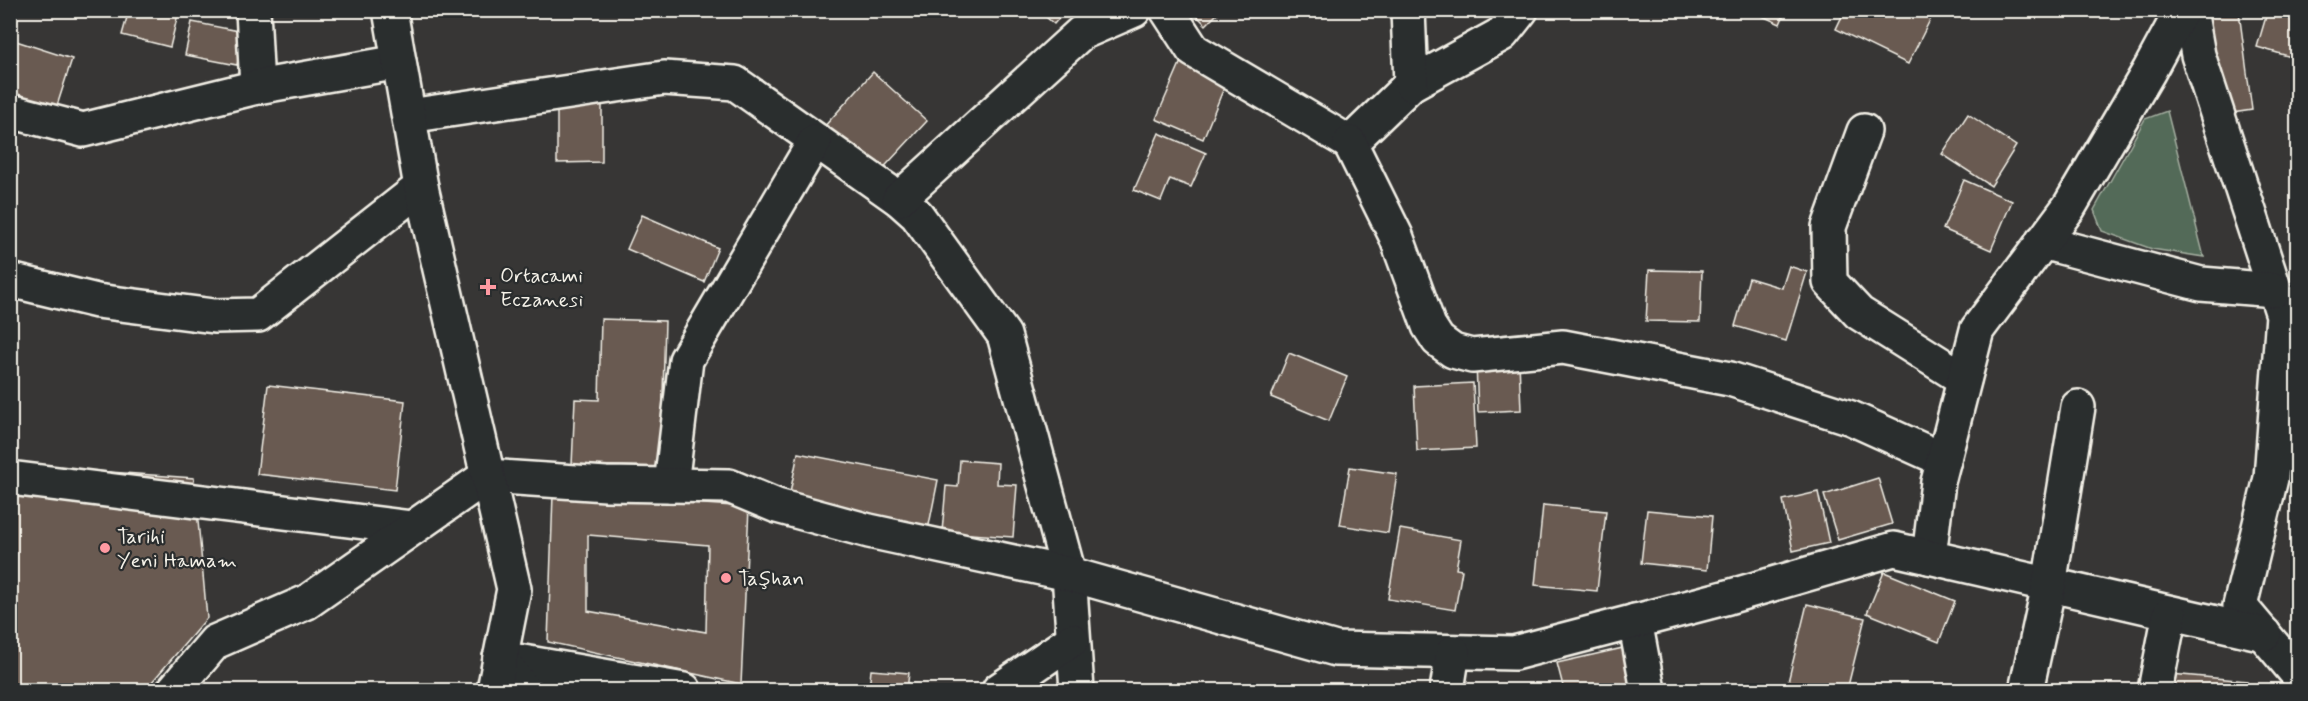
<svg xmlns="http://www.w3.org/2000/svg" width="2308" height="701" font-family="Mynerve,sans-serif">
<style>
.green{fill:#536b58;stroke:#a4aea0;stroke-width:1.5}
.building{fill:#695a51;stroke:#f4f1e8;stroke-width:1.5;fill-rule:evenodd}
.lines{fill:none;stroke-linecap:round;stroke-linejoin:round}
.minor-casing{stroke:#f4f1e8;stroke-width:38}
.tertiary-casing{stroke:#f4f1e8;stroke-width:38}
.minor{stroke:#2a2d2e;stroke-width:33}
.tertiary{stroke:#2a2d2e;stroke-width:33}
.poi-dot{fill:#ff9aa2;stroke:#2a2d2e;stroke-width:2}
.labels{text-anchor:middle;stroke-width:4.5;stroke-linejoin:round;paint-order:stroke}
.poi-label{font-size:21px;fill:#f4f1e8;stroke:#2a2d2e;text-anchor:start}
</style>
<rect width="100%" height="100%" fill="#373635"/>
<filter id="ink" filterUnits="userSpaceOnUse"><feTurbulence type="fractalNoise" baseFrequency=".0167" numOctaves="2"/><feDisplacementMap in="SourceGraphic" scale="12" xChannelSelector="R" yChannelSelector="G"/><feConvolveMatrix kernelMatrix="1 2 1 2 8 2 1 2 1" color-interpolation-filters="sRGB"/></filter>
<g filter="url(#ink)">
<polygon class="green" points="2167,111 2204,257 2152,249 2102,231 2094,210 2145,119"/>
<g class="building">
<polygon points="129,10 179,10 170,47 122,35"/>
<polygon points="192,10 241,10 240,15"/>
<polygon points="1038,10 1066,10 1054,24"/>
<polygon points="1191,10 1221,10 1206,25"/>
<polygon points="1749,10 1786,10 1780,24"/>
<polygon points="1845,10 1935,10 1908,64 1836,29"/>
<polygon points="2268,10 2298,10 2298,59 2257,47"/>
<polygon points="2239,12 2252,110 2212,116 2198,18"/>
<polygon points="192,22 244,32 237,65 185,55"/>
<polygon points="10,39 72,59 54,115 10,101"/>
<polygon points="1182,59 1228,78 1203,139 1156,119"/>
<polygon points="873,72 927,121 876,176 823,128"/>
<polygon points="557,97 602,97 602,162 557,163"/>
<polygon points="1968,114 2016,146 1991,186 1942,154"/>
<polygon points="1159,133 1206,153 1191,187 1170,179 1161,201 1134,190"/>
<polygon points="1964,180 2012,201 1991,250 1943,229"/>
<polygon points="642,215 718,248 704,282 627,249"/>
<polygon points="1789,266 1807,272 1786,341 1735,326 1749,278 1782,288"/>
<polygon points="1649,270 1702,271 1700,322 1646,321"/>
<polygon points="601,319 665,321 661,467 572,465 575,399 599,400"/>
<polygon points="1289,353 1347,377 1329,421 1271,397"/>
<polygon points="1519,362 1521,410 1478,412 1476,364"/>
<polygon points="1473,383 1476,448 1417,451 1414,386"/>
<polygon points="268,385 405,401 395,490 257,474"/>
<polygon points="798,453 938,480 928,530 788,503"/>
<polygon points="960,460 998,463 997,484 1017,485 1013,537 942,532 946,486 958,487"/>
<polygon points="10,465 194,478 207,618 145,690 10,690"/>
<polygon points="1350,467 1397,474 1388,533 1340,525"/>
<polygon points="1878,478 1892,524 1838,540 1824,495"/>
<polygon points="1818,492 1829,543 1793,551 1783,500"/>
<path d="M 553,494 L 749,507 L 741,684 L 548,642 ZM 588,535 L 708,545 L 706,632 L 588,611 Z"/>
<polygon points="1543,505 1606,511 1597,591 1535,585"/>
<polygon points="1647,510 1712,516 1707,570 1641,563"/>
<polygon points="1400,529 1461,540 1456,569 1462,570 1455,610 1388,599"/>
<polygon points="1884,572 1955,601 1939,642 1867,613"/>
<polygon points="1807,604 1865,618 1847,690 1786,690"/>
<polygon points="1623,648 1632,690 1564,690 1557,663"/>
<polygon points="871,670 909,673 907,690 869,690"/>
<polygon points="2171,674 2247,681 2246,690 2170,690"/>
</g>
<g class="lines">
<g class="minor-casing">
<g id="minor">
<polyline points="253,10 257,87"/>
<polyline points="1167,10 1193,50 1350,143 1411,84 1502,34 1521,10"/>
<polyline points="1408,10 1411,84"/>
<polyline points="2190,10 2198,55 2283,315 2271,478 2240,606 2298,675"/>
<polyline points="10,111 83,130 257,87 399,62"/>
<polyline points="409,116 664,78 735,83 899,199 917,215 1004,335 1069,574 1077,690"/>
<polyline points="1864,131 1829,227 1830,282 1859,313 1964,379"/>
<polyline points="1350,143 1396,236 1429,326 1438,340 1453,351 1472,356 1563,347 1730,379 1851,418 1944,460"/>
<polyline points="899,199 1081,33 1134,10"/>
<polyline points="2042,242 2201,284 2275,290"/>
<polyline points="10,280 97,301 214,316 258,315 421,187"/>
<polyline points="10,478 412,528"/>
<polyline points="671,485 686,360 815,141"/>
<polyline points="1929,557 1938,482 1977,330 2069,207 2149,71 2182,10"/>
<polyline points="1635,621 1648,690"/>
<polyline points="500,658 684,690"/>
<polyline points="500,658 524,690"/>
<polyline points="174,690 215,642 307,602 487,476 606,484 729,486 777,506 869,531 1069,574 1336,649 1514,653 1728,597 1894,549 2264,634"/>
<polyline points="999,690 1072,640"/>
<polyline points="1447,690 1453,652"/>
<polyline points="2026,690 2049,585 2078,407"/>
<polyline points="2155,690 2170,613"/>
</g>
</g>
<g class="tertiary-casing">
<polyline id="tertiary" points="390,10 421,187 514,589 494,690"/>
</g>
<use href="#minor" class="minor"/>
<use href="#tertiary" class="tertiary"/>
</g>
</g>
<g class="poi-dot">
<path d="M485 278h6v6h6v6h-6v6h-6v-6h-6v-6h6z"/>
<circle cx="105" cy="548" r="6"/>
<circle cx="726" cy="578" r="6"/>
</g>
<g class="labels">
<g class="poi-label">
<text x="500" y="282">Ortacami<tspan x="500" dy="24">Eczanesi</tspan></text>
<text x="117" y="543">Tarihi<tspan x="117" dy="24">Yeni Hamam</tspan></text>
<text x="738" y="585">Taşhan</text>
</g>
</g>
<rect width="2308" height="701" fill="none" stroke="#2a2d2e" stroke-width="36"/>
<rect x="18" y="18" width="2272" height="665" fill="none" stroke="#f4f1e8" stroke-width="2" filter="url(#ink)"/>
</svg>
